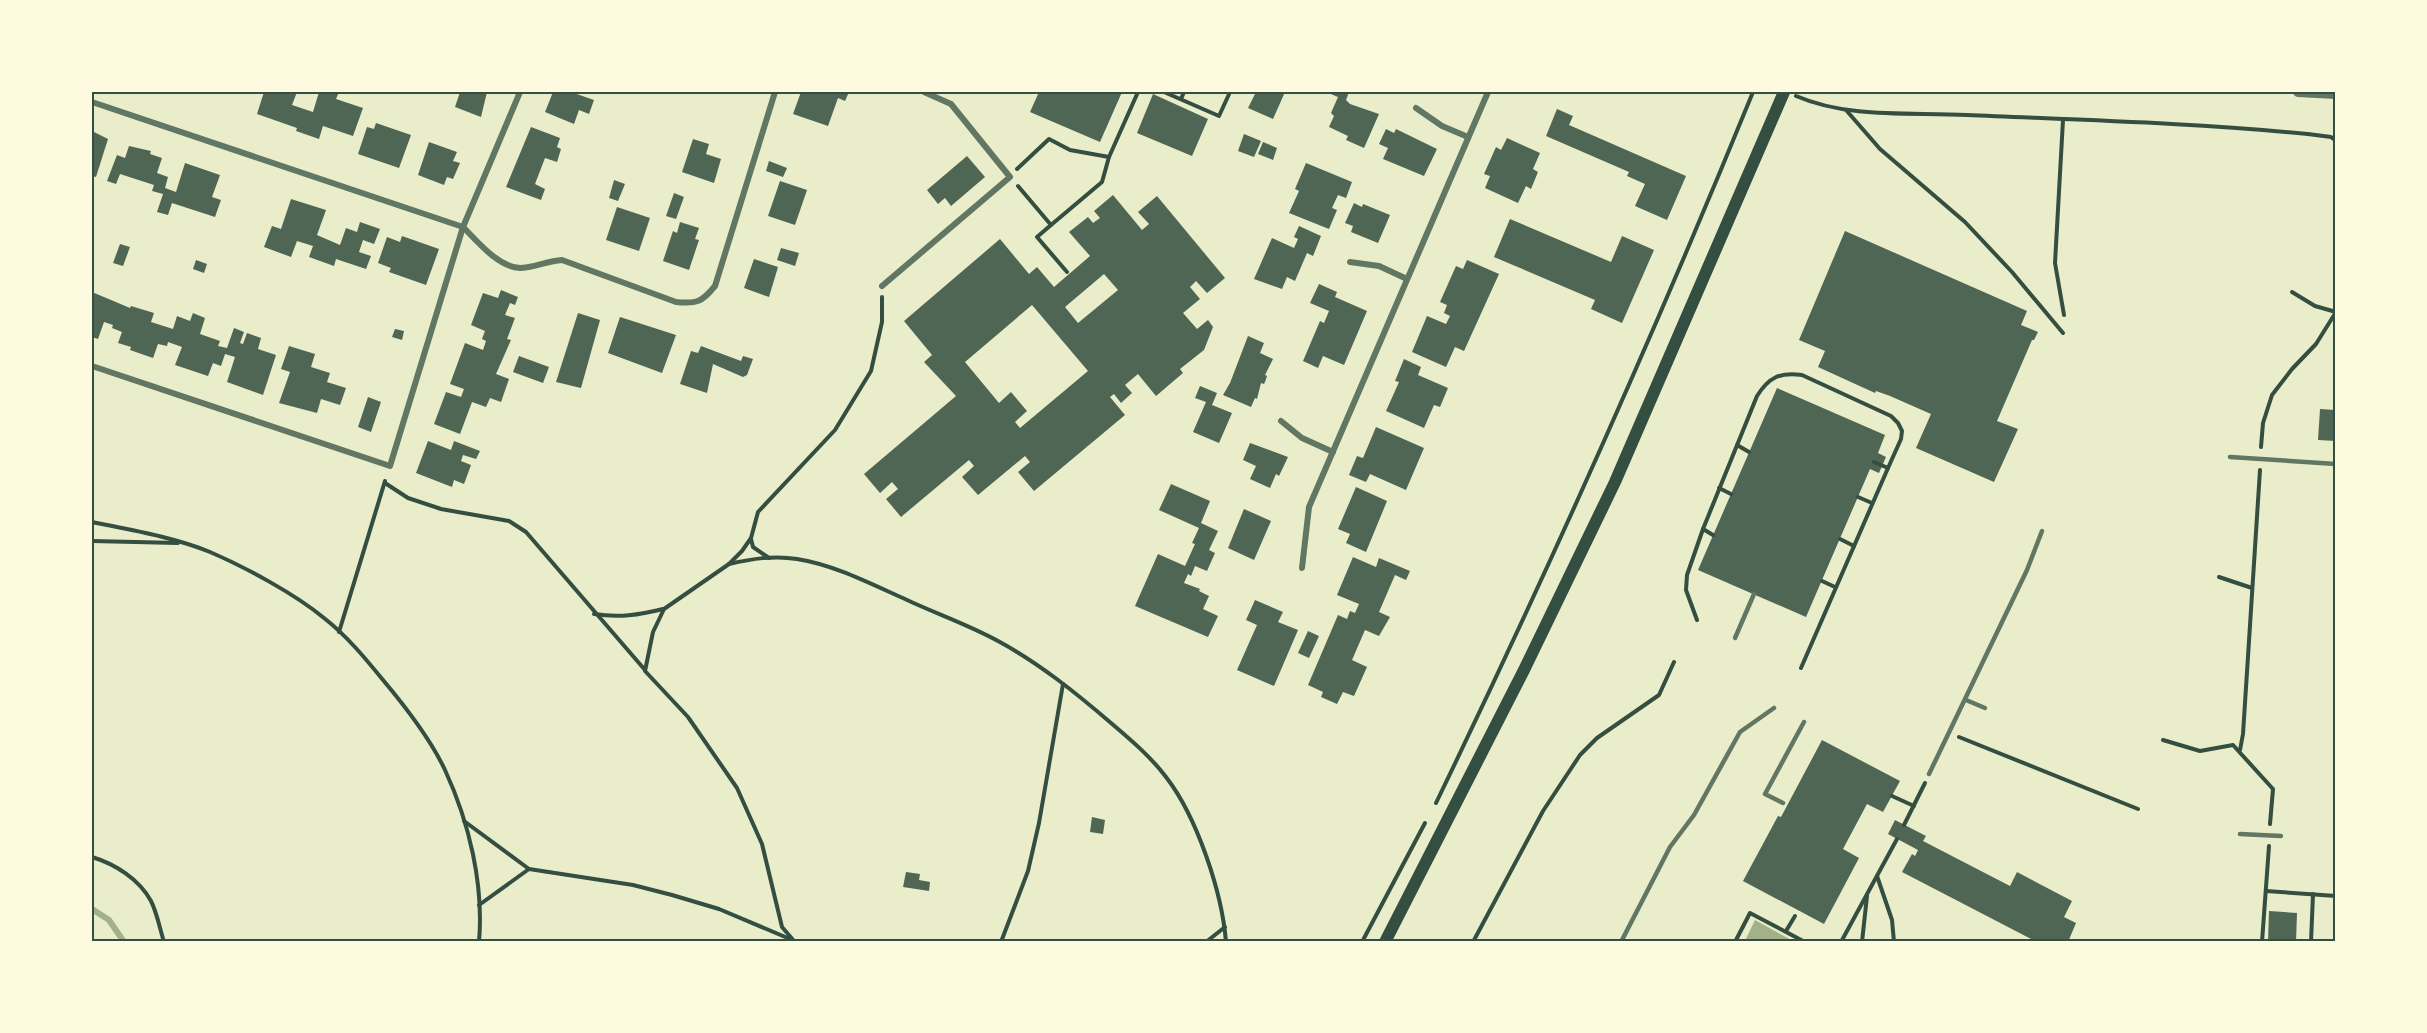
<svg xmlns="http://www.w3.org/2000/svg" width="2427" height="1033" font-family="Montserrat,sans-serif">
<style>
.water{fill:#a3b18a}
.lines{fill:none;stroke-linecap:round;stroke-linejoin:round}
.stream{stroke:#a3b18a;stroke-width:6}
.building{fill:#4f6655;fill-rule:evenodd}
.path{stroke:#344e41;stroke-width:4}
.service{stroke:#617663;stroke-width:4.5}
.minor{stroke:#617663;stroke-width:6}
.tertiary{stroke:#617663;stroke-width:10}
.secondary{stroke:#344e41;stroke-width:12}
.neatline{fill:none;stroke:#344e41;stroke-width:2}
</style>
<rect width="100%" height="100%" fill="#e9edc9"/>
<polygon class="water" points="1755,920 1793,941 1745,941"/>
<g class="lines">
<polyline class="stream" points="92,909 109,920 124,942"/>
</g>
<g class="building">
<polygon points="264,92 297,92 292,105 313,112 319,92 339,92 336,99 363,108 353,136 323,126 319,139 296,131 297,128 257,114"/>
<polygon points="460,92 487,92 481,117 455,107"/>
<polygon points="553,92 571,92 594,100 589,114 579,110 574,124 545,112"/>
<polygon points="801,92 849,92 845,101 838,98 828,126 793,114"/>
<polygon points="1039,92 1122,92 1100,142 1030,112"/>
<polygon points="1250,92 1285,92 1273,119 1248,108 1255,94"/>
<polygon points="1326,92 1349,92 1346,100 1350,104 1379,114 1364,148 1346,140 1348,136 1329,127 1334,116 1331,113 1338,97"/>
<polygon points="1153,94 1208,119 1192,156 1137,133"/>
<polygon points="1557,109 1573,116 1569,125 1686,176 1667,220 1635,206 1645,184 1627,176 1629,172 1546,136"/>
<polygon points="376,123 411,135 399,168 358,154 367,127 374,129"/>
<polygon points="531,127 560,138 557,147 561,149 557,162 545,158 535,184 545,189 541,200 506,187"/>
<polygon points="1386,129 1394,133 1396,129 1437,149 1424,176 1383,159 1388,148 1379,144"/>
<polygon points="92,131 108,139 96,177 92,176"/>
<polygon points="1244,134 1261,141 1254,157 1238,151"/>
<polygon points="1507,138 1540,153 1533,169 1538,172 1531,189 1526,186 1518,203 1485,188 1490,176 1484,174 1496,147 1501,150"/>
<polygon points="693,139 709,144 706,154 721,159 714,183 682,172"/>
<polygon points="429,142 457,152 453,161 460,163 453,179 447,177 444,185 418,175"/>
<polygon points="1263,142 1277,148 1273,160 1258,154"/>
<polygon points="129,146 151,151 150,154 162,158 157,173 168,177 165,188 176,192 185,163 220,175 212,197 221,200 215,217 172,203 168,215 157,212 163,194 152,191 154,185 120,174 116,184 107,181 117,155 125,158"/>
<polygon points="967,156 985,177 951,206 945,198 938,204 927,190"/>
<polygon points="769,161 787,168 783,177 766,171"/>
<polygon points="1306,163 1352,182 1346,198 1338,195 1332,208 1337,210 1329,229 1289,213 1299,191 1295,189"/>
<polygon points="614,180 625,184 618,201 609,198"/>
<polygon points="780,181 807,190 795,225 768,216"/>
<polygon points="674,193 684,197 676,219 666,216"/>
<path d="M 1113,195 L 1142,230 L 1149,224 L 1138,212 L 1157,196 L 1225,278 L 1207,293 L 1196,281 L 1190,287 L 1200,299 L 1183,313 L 1197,329 L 1208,320 L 1213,327 L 1204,350 L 1180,369 L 1183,373 L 1156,396 L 1138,374 L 1125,385 L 1132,393 L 1121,403 L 1114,394 L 1110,397 L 1125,415 L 1034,491 L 1018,472 L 1030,462 L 1025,456 L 978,495 L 962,477 L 974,466 L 969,460 L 901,517 L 886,499 L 898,489 L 892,482 L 880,493 L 864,474 L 956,396 L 924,362 L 932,355 L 904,321 L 1000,239 L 1029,274 L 1037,267 L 1054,287 L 1090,256 L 1069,232 L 1088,217 L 1093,223 L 1100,218 L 1094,211 ZM 1104,274 L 1118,290 L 1078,323 L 1065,307 ZM 1032,305 L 1088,371 L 1020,428 L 1015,422 L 1027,411 L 1011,392 L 999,403 L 965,362 Z"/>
<polygon points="291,199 326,210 317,235 340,245 346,228 357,232 360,222 380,229 374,244 363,240 359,252 371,256 366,269 336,259 334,266 309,257 313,246 297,241 291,257 264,247 272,226 281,229"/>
<polygon points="1354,203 1362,207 1363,204 1390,215 1378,243 1351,232 1353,226 1345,223"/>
<polygon points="617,207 650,218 639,251 606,240"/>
<polygon points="1510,219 1611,262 1622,236 1654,250 1622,323 1591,309 1595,300 1494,257"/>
<polygon points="680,222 699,228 695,239 699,240 689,270 663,261 673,231 677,233"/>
<polygon points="1299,226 1321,236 1313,256 1307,253 1295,281 1287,277 1282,289 1254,279 1272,238 1294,248 1298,239 1294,237"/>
<polygon points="1845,231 2027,311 2021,325 2038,332 2034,340 2032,340 1997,421 2018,429 1994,482 1916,448 1931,414 1890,396 1876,391 1875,393 1818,367 1825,351 1799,340"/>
<polygon points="402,236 439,249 426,285 389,272 391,268 378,263 387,237 400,242"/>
<polygon points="120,244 130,247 123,266 113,263"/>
<polygon points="781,248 799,253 795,266 777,260"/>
<polygon points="754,259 778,267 769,297 744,288"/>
<polygon points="196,260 207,264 204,273 193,269"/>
<polygon points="1467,260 1499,274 1464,351 1455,347 1446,367 1412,352 1427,316 1446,324 1450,316 1444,313 1447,305 1440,302 1456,266 1463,269"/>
<polygon points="1319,284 1337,292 1335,297 1367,311 1344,365 1323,356 1318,368 1303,361 1320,321 1324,323 1329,311 1310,303"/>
<polygon points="501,290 518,297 515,305 510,303 505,315 515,318 507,339 511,340 496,374 509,379 501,402 490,398 486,407 472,402 460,434 434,424 446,392 461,397 464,389 450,384 465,343 483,350 486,341 482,339 485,331 471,325 483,293 498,298"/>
<polygon points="92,292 130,308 131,306 154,313 151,322 173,329 177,316 190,321 193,313 205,318 200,334 220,341 218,346 227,348 234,328 244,332 240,343 243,344 247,333 261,338 258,349 276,355 263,395 227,382 235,357 225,354 221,366 213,363 208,376 175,365 182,347 168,342 167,346 158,344 153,358 130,350 131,347 118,343 122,332 112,328 113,325 104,322 98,339 92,337"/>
<polygon points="578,313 600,320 581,388 556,382"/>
<polygon points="620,317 676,335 662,373 608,353"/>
<polygon points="395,329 404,331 402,340 392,337"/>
<polygon points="1248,336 1264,343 1260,353 1273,359 1265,375 1267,376 1265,382 1264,384 1261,383 1257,399 1255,398 1251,407 1223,395 1230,383"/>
<polygon points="289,346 315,354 311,367 330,373 327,382 346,388 340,405 321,399 317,413 279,403 290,372 281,369"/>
<polygon points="701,346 741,361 743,356 753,359 747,375 743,377 713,364 707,393 680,384 691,351 698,353"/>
<polygon points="519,356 549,367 543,383 513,372"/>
<polygon points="1404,359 1421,367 1418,375 1448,388 1440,407 1434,405 1424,428 1386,411 1399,382 1395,381"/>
<polygon points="1200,386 1217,393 1212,405 1232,413 1219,443 1193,432 1206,402 1195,398"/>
<polygon points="1777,388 1885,435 1878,453 1886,457 1879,473 1870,469 1806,617 1698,570"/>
<polygon points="368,397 381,402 371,432 358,427"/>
<polygon points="2320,409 2336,410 2336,441 2318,440"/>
<polygon points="1376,427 1424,448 1406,490 1370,474 1366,482 1349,475 1357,456 1363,458"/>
<polygon points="428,441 451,450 454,441 480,451 476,459 463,455 461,461 471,465 464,484 454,480 452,487 416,473"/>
<polygon points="1250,443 1288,457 1279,476 1276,474 1270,488 1250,479 1256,466 1243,460"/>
<polygon points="1171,484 1210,501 1201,523 1218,531 1209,550 1215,553 1207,571 1195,566 1191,576 1188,574 1184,583 1200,589 1199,591 1209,596 1203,609 1218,616 1208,637 1135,606 1158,554 1185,566 1195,544 1192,543 1199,528 1159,510"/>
<polygon points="1356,487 1387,501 1366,552 1346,543 1350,534 1338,529"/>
<polygon points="1244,509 1271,521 1254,560 1228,548"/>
<polygon points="1353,557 1376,567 1379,558 1410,571 1406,580 1395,575 1379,612 1390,617 1379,636 1365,630 1352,660 1367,667 1354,696 1343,692 1337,704 1321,697 1323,692 1308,685 1338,615 1347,619 1350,611 1355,613 1359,604 1337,595"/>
<polygon points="1255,600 1283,612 1278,622 1298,630 1274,686 1237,670 1257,625 1246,620"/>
<polygon points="1308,631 1319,636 1309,658 1298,653"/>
<polygon points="1822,740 1900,781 1883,812 1867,804 1843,849 1859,858 1824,924 1743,881 1778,816 1781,817"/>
<polygon points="1092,817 1105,820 1103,834 1090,832"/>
<polygon points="1895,820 1926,836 1923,841 2010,886 2017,872 2072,901 2064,917 2076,923 2068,942 2037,942 1902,872 1912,854 1915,856 1918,850 1888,834"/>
<polygon points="906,872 920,874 919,880 930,882 929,891 903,887"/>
<polygon points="2269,911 2297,913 2296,942 2268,942"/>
</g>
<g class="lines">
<g class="path">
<polyline points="1164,92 1219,116 1230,92"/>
<path d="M 1796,96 C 1850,119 1910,112 1967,115 C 2081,120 2195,123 2308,134 L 2331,137 L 2336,141"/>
<polyline points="1181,99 1184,92"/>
<polyline points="1846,110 1880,149 1965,222 2012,272 2063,333"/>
<polyline points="2063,120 2055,263 2064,315"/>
<polyline points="1017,169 1049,139 1070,150 1109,157 1138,92"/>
<polyline points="1018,186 1051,225 1037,237 1067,272"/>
<polyline points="1051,225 1102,182 1109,157"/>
<polyline points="2292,292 2315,306 2336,312"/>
<polyline points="1737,445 1749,452"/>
<polyline points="2261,447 2263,423 2272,395 2292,369 2316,344 2336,312"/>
<polyline points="385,483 408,498 441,509 509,521 526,532 645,670"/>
<polyline points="1719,488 1731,494"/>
<polyline points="1858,497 1872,503"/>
<path d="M 92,522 C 131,530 173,537 210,552 C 245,567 295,594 324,618 C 347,636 365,658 383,680 C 404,705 431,740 445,770 C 469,822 484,884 479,942"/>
<polyline points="1703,529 1713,535"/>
<polyline points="751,539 753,547 769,558"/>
<polyline points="1840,539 1854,546"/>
<polyline points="92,541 178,543"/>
<path d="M 729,564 C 751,559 774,555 797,559 C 835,565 871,584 907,600 C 937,614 969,625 998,641 C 1039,663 1076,693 1111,723 C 1131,740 1151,757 1166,777 C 1197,817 1222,892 1226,942"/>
<polyline points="2219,577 2252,588"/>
<polyline points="1822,581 1835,587"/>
<path d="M 594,614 C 619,618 639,615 663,609"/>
<path d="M 1697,620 L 1686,590 L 1687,575 L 1703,529 L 1757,396 C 1769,377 1780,372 1802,375 L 1891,416 L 1898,423 L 1902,431 L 1901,439 L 1888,468"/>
<polyline points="339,632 385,481"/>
<polyline points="1801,668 1888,468 1874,462"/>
<polyline points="1959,737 2138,809"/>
<polyline points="2163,740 2200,751 2233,745 2273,789 2270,824"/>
<polyline points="2240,750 2243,734 2260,470"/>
<polyline points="1892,796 1914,806"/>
<path d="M 1436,803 C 1549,569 1655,332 1753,92"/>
<polyline points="464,821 529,869 633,885 672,895 719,909 790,939"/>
<polyline points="1904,825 1925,783"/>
<path d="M 92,857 C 115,864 139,879 151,901 C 157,913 160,929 164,942"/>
<polyline points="1877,876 1892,920 1894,942"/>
<polyline points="2266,891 2336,896"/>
<polyline points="479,905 529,869"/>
<polyline points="1786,931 1795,916"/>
<polyline points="794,941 782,927 762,844 737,788 688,717 645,671 653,632 664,609 729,564 742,551 751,538 758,512 835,430 871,371 882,322 882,297"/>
<polyline points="1001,942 1028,871 1039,823 1063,684"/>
<polyline points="1206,942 1225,927"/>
<polyline points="1362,942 1425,823"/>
<polyline points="1473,942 1543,811 1580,755 1597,738 1659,695 1674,662"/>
<polyline points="1735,942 1750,913 1805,942"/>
<polyline points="1841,942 1897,839"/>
<polyline points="1862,942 1867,896"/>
<polyline points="2262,942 2269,846"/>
<polyline points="2311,942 2313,894"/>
</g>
<g class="service">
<polyline points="2230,457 2336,464"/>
<polyline points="1735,638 1754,594"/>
<polyline points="1966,700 1985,708"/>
<polyline points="1929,774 2027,570 2042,531"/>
<polyline points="1783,803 1765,794 1804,722"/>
<polyline points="2240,834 2281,836"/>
<polyline points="1621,942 1670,847 1694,815 1740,732 1774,708"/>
</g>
<g class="minor">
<path d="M 92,102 L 463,227 C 478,242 498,267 520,268 C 533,268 547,261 562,260 L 676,302 C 697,304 702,302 715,286 L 775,92"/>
<polyline points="1416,108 1442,126 1468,137"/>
<polyline points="1350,262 1379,266 1407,279"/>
<polyline points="882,286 1010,177 951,104 924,92"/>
<polyline points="92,366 390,466 463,227 520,92"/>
<polyline points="1281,421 1302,438 1333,452"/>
<polyline points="1302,568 1309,507 1488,92"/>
</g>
<polyline class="tertiary" points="2298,92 2336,94"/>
<polyline class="secondary" points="1385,942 1524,670 1615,482 1784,92"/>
</g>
<rect width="2427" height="1033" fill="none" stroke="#fefae0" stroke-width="186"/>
<rect x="93" y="93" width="2241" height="847" class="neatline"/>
</svg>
